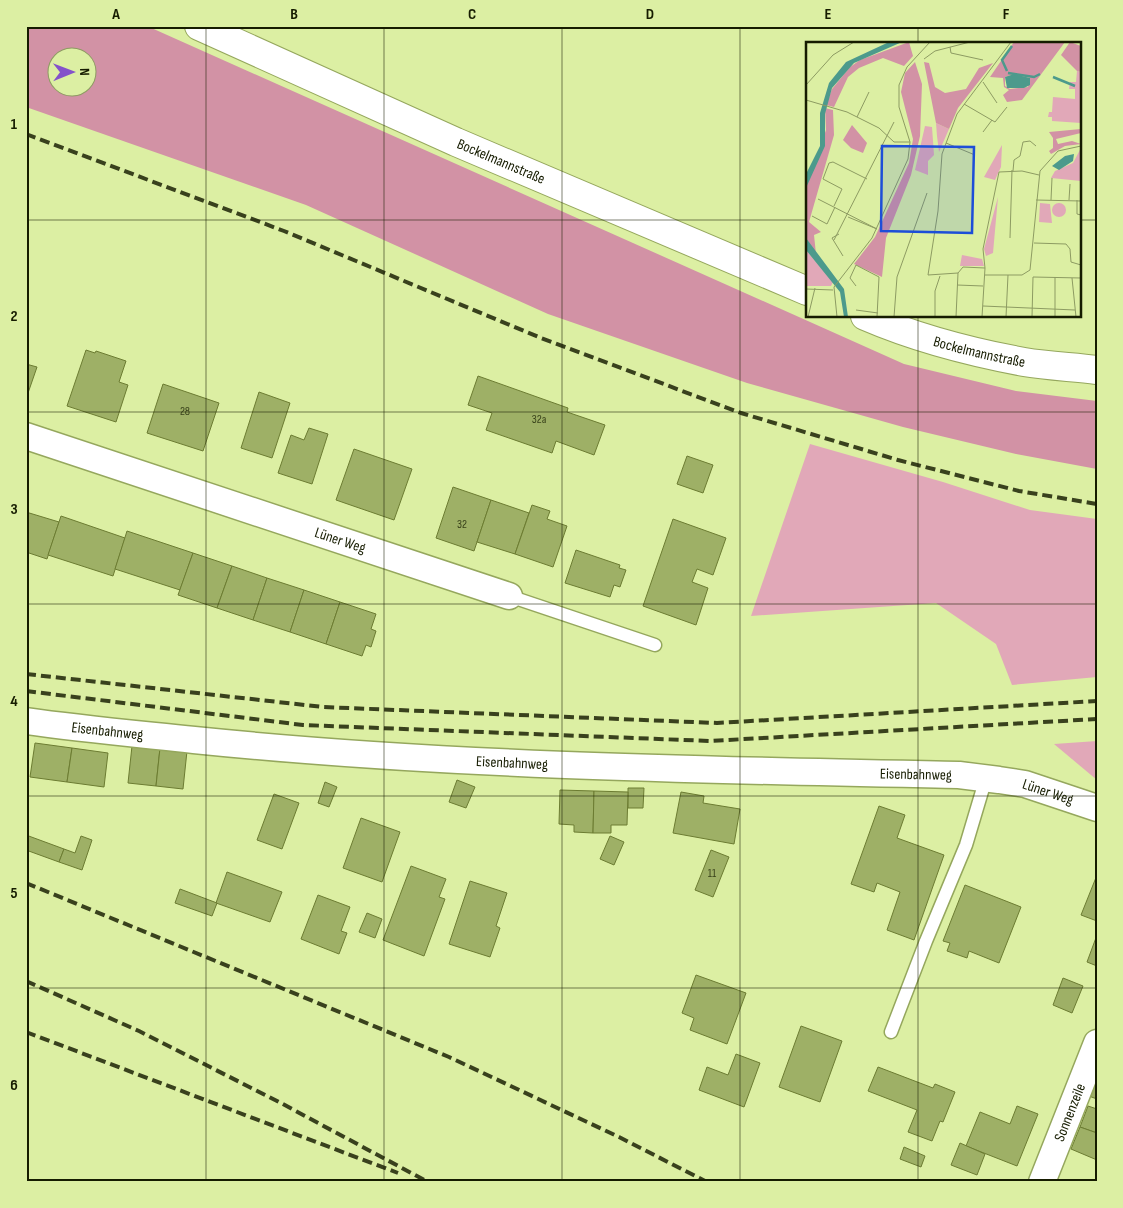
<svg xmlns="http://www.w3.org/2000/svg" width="1123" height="1208" font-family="'Sofia Sans Condensed',sans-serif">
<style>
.green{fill:#e1a8b8}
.forest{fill:#d292a5;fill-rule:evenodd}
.building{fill:#9eb066;stroke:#6c7c32}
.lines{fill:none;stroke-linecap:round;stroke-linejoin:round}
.lane-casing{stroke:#95a75d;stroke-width:15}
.street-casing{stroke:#95a75d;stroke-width:29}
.secondary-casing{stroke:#95a75d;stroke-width:30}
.lane{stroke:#fff;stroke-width:12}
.street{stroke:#fff;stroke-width:26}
.secondary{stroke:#fff;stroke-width:28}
.rail{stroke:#39411d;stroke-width:4;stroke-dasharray:10 5;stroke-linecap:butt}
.grid{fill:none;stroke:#161c00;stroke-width:1;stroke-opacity:0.55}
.labels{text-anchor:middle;stroke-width:4.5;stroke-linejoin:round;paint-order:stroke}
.number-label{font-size:12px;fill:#38411a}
.street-label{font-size:15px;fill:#161c00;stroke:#dcefa3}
.inset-river{fill:none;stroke:#4c9a8c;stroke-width:2.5}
.inset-road{fill:none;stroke:#8d9b62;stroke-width:1}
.view{fill:#1d4ed8;fill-opacity:0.15;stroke:#1d4ed8;stroke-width:2.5}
.inset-edge{fill:none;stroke:#161c00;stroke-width:2.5}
.neatline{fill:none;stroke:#161c00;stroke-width:2}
.grid-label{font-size:16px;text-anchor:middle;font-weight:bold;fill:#161c00}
</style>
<rect width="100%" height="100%" fill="#dcefa3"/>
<g class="green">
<polygon points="810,444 943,482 1030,510 1097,519 1097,677 1012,685 996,644 936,603 751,616"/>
<polygon points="1097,741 1097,780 1054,744"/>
</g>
<path class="forest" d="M 26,26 L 147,26 L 904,364 L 1016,391 L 1097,401 L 1097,469 L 1016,454 L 903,427 L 747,383 L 548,314 L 306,205 L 26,107 ZM 58,58 L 88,58 L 88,88 L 58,88 Z"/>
<g class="building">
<polygon points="86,350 95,353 96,351 126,361 119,382 128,385 116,422 67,406"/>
<polygon points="26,364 37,367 27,396 26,396"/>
<polygon points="478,376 568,408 567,412 605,425 594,455 556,441 552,453 486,430 492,413 468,405"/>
<polygon points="163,384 219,403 203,451 147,433"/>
<polygon points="259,392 290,403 272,458 241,448"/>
<polygon points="309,428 328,434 312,484 278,473 291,435 304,440"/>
<polygon points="354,449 412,469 394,520 336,500"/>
<polygon points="687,456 713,465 703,493 677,484"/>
<polygon points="453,487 491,500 474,551 436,538"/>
<polygon points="491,500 529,513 515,554 477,542"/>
<polygon points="532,505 550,511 547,519 567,526 553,567 515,554"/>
<polygon points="26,512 59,522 47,559 26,552"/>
<polygon points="61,516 125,538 113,576 48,555"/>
<polygon points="673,519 726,538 713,575 697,569 692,582 708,588 696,625 643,606"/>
<polygon points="127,531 193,553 180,590 115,569"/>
<polygon points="576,550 620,565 619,568 626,570 620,587 614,585 610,597 565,583"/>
<polygon points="193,553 232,566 217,608 178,595"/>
<polygon points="232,566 267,578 253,620 217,608"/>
<polygon points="267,578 304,590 290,632 253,620"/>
<polygon points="304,590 340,602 326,644 290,632"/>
<polygon points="340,602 376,614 371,629 376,631 371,647 366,645 362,656 326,644"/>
<polygon points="35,743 72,748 67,782 30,777"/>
<polygon points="132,746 160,748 156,786 128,783"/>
<polygon points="72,748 108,753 104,787 67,782"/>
<polygon points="160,748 187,751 183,789 156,786"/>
<polygon points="457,780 475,787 466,808 449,802"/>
<polygon points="325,782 337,787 329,807 318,803"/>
<polygon points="628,788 644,788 643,808 628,808"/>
<polygon points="560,790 594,791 593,833 574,832 574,825 559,824"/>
<polygon points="594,791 628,792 627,825 611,825 611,833 593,833"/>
<polygon points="681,792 704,796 703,803 740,809 734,844 673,833"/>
<polygon points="274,794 299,803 282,849 257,840"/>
<polygon points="879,806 905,815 897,838 944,855 914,940 887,930 900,892 877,883 874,892 851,884"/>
<polygon points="361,818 400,832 382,882 343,868"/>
<polygon points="26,835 64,849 59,862 26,850"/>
<polygon points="81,836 92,840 82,870 59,862 64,849 75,853"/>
<polygon points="610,836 624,842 614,865 600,859"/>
<polygon points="711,850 729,857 713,897 695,890"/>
<polygon points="411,866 446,879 439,897 445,899 424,956 383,940"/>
<polygon points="227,872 282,892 270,922 216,903"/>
<polygon points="1097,875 1097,921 1081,915"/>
<polygon points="470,881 507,893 496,926 500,928 490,957 449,944"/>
<polygon points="965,885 1021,907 999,963 969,951 967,958 947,951 950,943 943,941"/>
<polygon points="180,889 217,903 212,916 175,903"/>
<polygon points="318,895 350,907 341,931 347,933 339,954 301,939"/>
<polygon points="367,913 382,919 375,938 359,932"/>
<polygon points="1097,935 1097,966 1087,962"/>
<polygon points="696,975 746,993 727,1044 690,1030 694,1018 682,1013"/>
<polygon points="1063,978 1083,986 1072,1013 1053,1005"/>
<polygon points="801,1026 842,1041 820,1102 779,1087"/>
<polygon points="736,1054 760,1063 744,1107 699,1090 707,1067 728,1075"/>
<polygon points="878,1067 933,1088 935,1084 955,1092 943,1122 940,1121 932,1141 908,1132 917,1110 868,1091"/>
<polygon points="1090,1085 1097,1087 1097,1099 1086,1095"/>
<polygon points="1017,1106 1038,1114 1017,1166 966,1146 980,1112 1010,1124"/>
<polygon points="1088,1106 1097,1109 1097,1133 1080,1127"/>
<polygon points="1080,1127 1097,1133 1097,1160 1071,1149"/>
<polygon points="960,1143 985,1154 977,1175 951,1165"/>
<polygon points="904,1147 925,1156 921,1167 900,1159"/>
</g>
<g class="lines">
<g class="lane-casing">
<g id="lane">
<polyline points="509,596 655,645"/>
<polyline points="891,1032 926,941 966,845 986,778"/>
</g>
</g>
<g class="street-casing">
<g id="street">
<path id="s1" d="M 26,436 L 509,596"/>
<path id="s2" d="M 26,721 C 82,729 138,734 194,740 C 448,766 704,770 959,775 L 999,780 L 1025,784 L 1097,808"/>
<path id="s3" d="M 1042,1182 L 1097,1043"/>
</g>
</g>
<g class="secondary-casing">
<g id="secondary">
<path id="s4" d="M 199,26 L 456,142 L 807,291"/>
<path id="s5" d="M 865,316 C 916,338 970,352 1024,362 C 1048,366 1073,367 1097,370"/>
</g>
</g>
<use href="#lane" class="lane"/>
<use href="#street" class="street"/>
<use href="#secondary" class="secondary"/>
<g class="rail">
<polyline points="26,134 284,231 541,338 741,413 898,460 1019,491 1097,504"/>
<polyline points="26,674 323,707 717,723 1097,701"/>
<polyline points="26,691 303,725 710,741 1097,719"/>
<polyline points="26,883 449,1057 619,1137 707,1182"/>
<polyline points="26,981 139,1031 279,1102 428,1182"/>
<polyline points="26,1032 398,1173"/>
</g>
</g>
<path class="grid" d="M 206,26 L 206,1182M 384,26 L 384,1182M 562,26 L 562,1182M 740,26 L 740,1182M 918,26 L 918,44M 26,220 L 807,220M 1079,220 L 1097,220M 918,316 L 918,1182M 26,412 L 1097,412M 26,604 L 1097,604M 26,796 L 1097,796M 26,988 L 1097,988"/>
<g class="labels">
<g class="number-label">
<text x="185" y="415">28</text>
<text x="539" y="423">32a</text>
<text x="462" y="528">32</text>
<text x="712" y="877">11</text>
</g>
<g class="street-label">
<text dy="5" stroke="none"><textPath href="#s4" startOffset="331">Bockelmannstraße</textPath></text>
<text dy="5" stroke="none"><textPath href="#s5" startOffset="120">Bockelmannstraße</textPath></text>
<text dy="5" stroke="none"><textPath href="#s1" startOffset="331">Lüner Weg</textPath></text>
<text dy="5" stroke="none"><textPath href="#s2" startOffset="82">Eisenbahnweg</textPath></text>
<text dy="5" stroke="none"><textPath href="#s2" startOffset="488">Eisenbahnweg</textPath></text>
<text dy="5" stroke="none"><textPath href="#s2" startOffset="892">Eisenbahnweg</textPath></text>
<text dy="5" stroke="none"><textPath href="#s2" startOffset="1026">Lüner Weg</textPath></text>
<text dy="5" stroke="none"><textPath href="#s3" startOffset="75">Sonnenzeile</textPath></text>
</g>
</g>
<g transform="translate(806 42)">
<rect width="275" height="275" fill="#dcefa3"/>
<path d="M 271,29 L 275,30 L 275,81 L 246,79 L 246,75 L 242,75 L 243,70 L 246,70 L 247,55 L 269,57 L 269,47 L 263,47 L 264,40 L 270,40 ZM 130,81 L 143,87 L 133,110 L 131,94 ZM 119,84 L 126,85 L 128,113 L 122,119 L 122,133 L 109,128 ZM 196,103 L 195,125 L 189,138 L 178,135 ZM 275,106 L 275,139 L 245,136 L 249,129 L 267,121 ZM 192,155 L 187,211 L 180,214 L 178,207 ZM 234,161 L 244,162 L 246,181 L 233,180 ZM246 168a7 7 0 1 1 14 0a7 7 0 1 1-14 0ZM 0,208 L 27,240 L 25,244 L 0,244 ZM 156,213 L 176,217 L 178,224 L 154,224 Z" fill="#e1a8b8"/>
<path d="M 103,0 L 107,14 L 98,24 L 77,16 L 53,26 L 42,35 L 28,65 L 20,63 L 26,47 L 44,25 L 54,18 ZM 208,0 L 259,0 L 216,58 L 201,60 L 197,53 L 203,48 L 198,45 L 197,36 L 184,35 ZM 208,32 L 224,36 L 222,45 L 204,47 L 199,44 L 199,35 ZM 264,0 L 275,4 L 275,30 L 271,29 L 255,13 ZM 109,20 L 116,42 L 114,94 L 105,133 L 80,196 L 76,235 L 48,222 L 69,195 L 103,121 L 107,97 L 95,50 L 99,31 ZM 118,20 L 123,21 L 129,45 L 139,51 L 160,47 L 173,26 L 187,21 L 152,66 L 143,87 L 130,81 ZM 19,66 L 27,68 L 28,93 L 3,180 L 15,190 L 8,193 L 10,212 L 0,196 L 0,146 L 20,88 ZM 46,83 L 61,101 L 57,111 L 45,106 L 37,98 ZM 275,87 L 275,91 L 250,97 L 252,102 L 266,99 L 275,102 L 259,104 L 245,112 L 243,109 L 247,106 L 247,96 L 243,90 Z" fill="#d292a5" fill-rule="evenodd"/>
<path d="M 83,0 L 96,0 L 48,21 L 26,46 L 19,72 L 19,104 L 0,146 L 0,132 L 14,104 L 14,71 L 23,41 L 40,20 ZM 208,32 L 224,36 L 224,43 L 218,46 L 201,46 L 199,35 ZM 268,112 L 267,119 L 253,128 L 246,124 L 259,114 ZM 0,196 L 38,247 L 42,275 L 38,275 L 34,250 L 0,208 Z" fill="#4c9a8c"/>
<path class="inset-river" d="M 201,29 L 196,18 L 206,4M 202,31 L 228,35 L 234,32M 247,35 L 269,44"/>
<path class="inset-road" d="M 144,5 L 145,11 L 177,18M 118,17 L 129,9 L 164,0M 177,40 L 191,61M 0,43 L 27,13 L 48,0M 0,58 L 41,70 L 73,86 L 88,100 L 104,100M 158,62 L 189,80 L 201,65M 51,75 L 63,50M 177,90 L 186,78M 140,101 L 169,113M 207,129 L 208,118 L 214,114 L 217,100 L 224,99 L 230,104M 12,157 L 71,187M 230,158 L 275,159M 245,158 L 246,136M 263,158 L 264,142M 271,158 L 271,172 L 275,173M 28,164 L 36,147 L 17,137 L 23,121 L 27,120 L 61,137M 6,174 L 21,182 L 29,165M 42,175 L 71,187M 33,192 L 26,196 L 37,214M 204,196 L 206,128M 28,198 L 88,80M 228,201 L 260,202 L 264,207 L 265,220 L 275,223M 179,226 L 177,207 L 193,130 L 216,129 L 233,133M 152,231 L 122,233 L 132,169 L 136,112 L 151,72 L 205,0M 152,231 L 157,225 L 179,226 L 176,275M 179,233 L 216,233 L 224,228 L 234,129 L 252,109 L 275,104M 249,235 L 249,275M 266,236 L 270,275M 151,243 L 177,244M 50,244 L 44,236 L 50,223 L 73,235 L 71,275M 0,247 L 27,248M 177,264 L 269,268M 50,268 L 72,271M 2,275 L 9,246M 31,275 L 28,245 L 66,196 L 102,117 L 104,100 L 93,65 L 93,43 L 101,25 L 124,0M 88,275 L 91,235 L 121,151M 129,275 L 129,249 L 134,234M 150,275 L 152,231M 200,275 L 202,233M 226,275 L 227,235 L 275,236"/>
<path class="view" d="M 76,104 L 168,105 L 166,191 L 75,189 Z"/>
<rect width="275" height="275" class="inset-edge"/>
</g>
<rect width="1123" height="1208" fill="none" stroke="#dcefa3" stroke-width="55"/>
<g transform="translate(72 72) rotate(89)"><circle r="24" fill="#dcefa3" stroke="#8d9b62"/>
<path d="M0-4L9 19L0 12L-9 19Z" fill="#8452ca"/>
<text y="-8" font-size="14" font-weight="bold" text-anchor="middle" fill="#161c00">N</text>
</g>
<rect x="28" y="28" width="1068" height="1152" class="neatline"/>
<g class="grid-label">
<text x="116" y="19">A</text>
<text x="294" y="19">B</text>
<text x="472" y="19">C</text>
<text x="650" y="19">D</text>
<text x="828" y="19">E</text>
<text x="1006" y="19">F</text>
<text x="14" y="129">1</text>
<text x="14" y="321">2</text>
<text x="14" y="514">3</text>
<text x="14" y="706">4</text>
<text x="14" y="898">5</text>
<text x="14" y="1090">6</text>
</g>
</svg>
